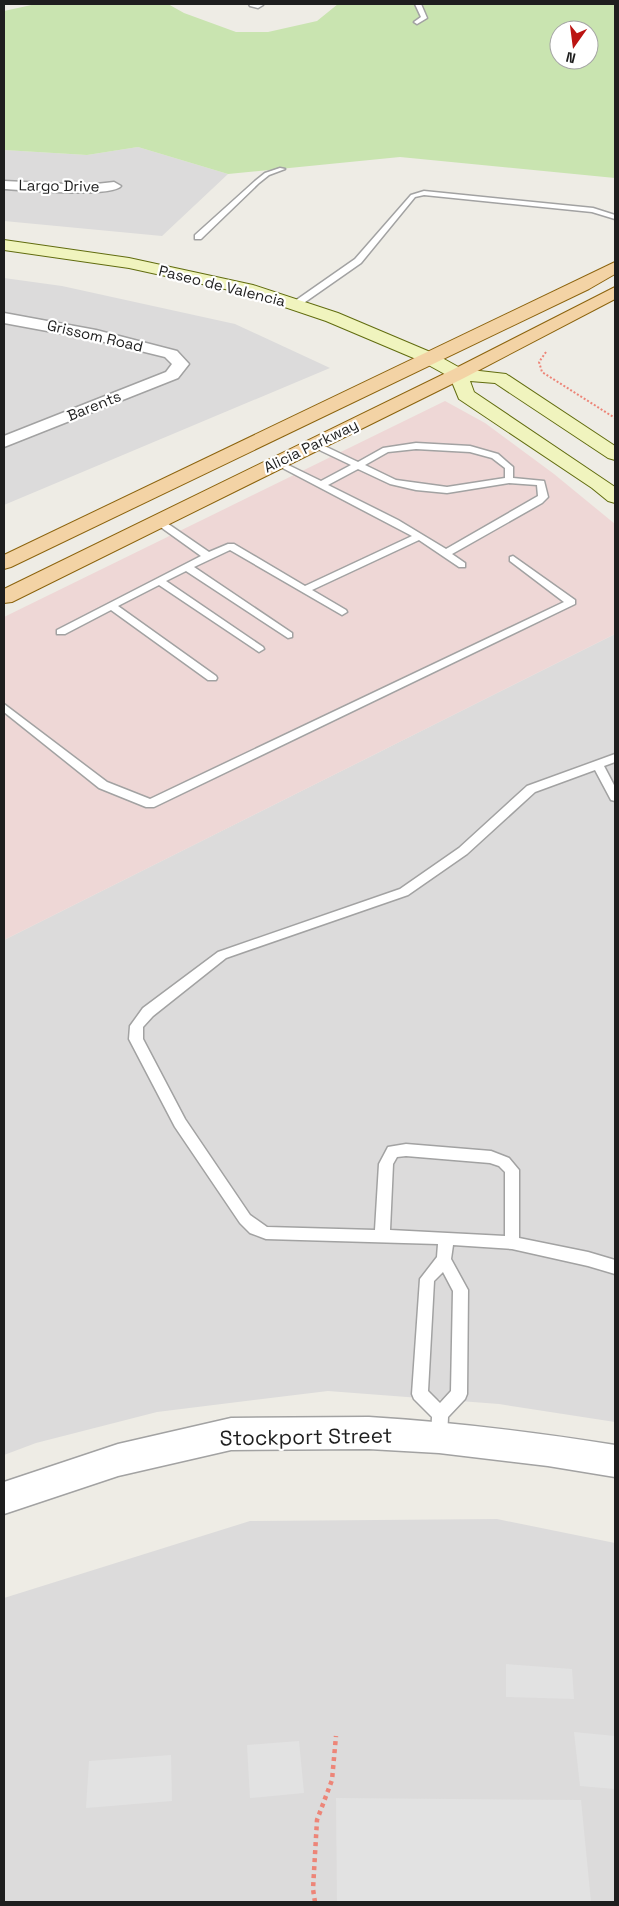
<svg xmlns="http://www.w3.org/2000/svg" width="619" height="1906" font-family="'Space Grotesk',sans-serif">
<style>
.residential{fill:#dcdbdb}
.commercial{fill:#eed7d6}
.grass{fill:#c9e4b0;fill-rule:evenodd}
.parking{fill:#e2e2e2}
.lines{fill:none;stroke-linecap:round;stroke-linejoin:round}
.lane-casing{stroke:#a2a2a2;stroke-width:3}
.street-casing{stroke:#a2a2a2;stroke-width:3}
.secondary-casing{stroke:#616c0f;stroke-width:2}
.primary-casing{stroke:#8b630d;stroke-width:2}
.path-far1{stroke:#ed8578;stroke-width:2;stroke-dasharray:2 2;stroke-linecap:butt}
.path{stroke:#ed8578;stroke-width:4.5;stroke-dasharray:4 4;stroke-linecap:butt}
.lane{fill:#fff;fill-rule:evenodd}
.street{fill:#fff;fill-rule:evenodd}
.secondary{fill:#f0f4be;fill-rule:evenodd}
.primary{fill:#f3d3a5;fill-rule:evenodd}
.labels{text-anchor:middle;stroke-width:4.5;stroke-linejoin:round;paint-order:stroke}
.far-street-label{font-size:15px;fill:#1e1e1e;stroke:#fff}
.near-street-label{font-size:21px;fill:#1e1e1e;stroke:#fff}
</style>
<rect width="100%" height="100%" fill="#eeece5"/>
<g class="residential">
<polygon points="138,147 228,174 162,236 4,221 4,150 87,155"/>
<polygon points="4,278 62,286 235,324 330,368 4,505"/>
<polygon points="615,634 615,1422 499,1404 328,1391 157,1412 36,1443 4,1455 4,940"/>
<polygon points="497,1519 615,1543 615,1902 4,1902 4,1598 250,1521"/>
</g>
<polygon class="commercial" points="445,401 485,423 554,474 615,524 615,634 4,940 4,617"/>
<path class="grass" d="M 36,4 L 168,4 L 184,13 L 236,32 L 268,32 L 317,21 L 338,4 L 615,4 L 615,178 L 400,157 L 228,174 L 138,147 L 87,155 L 4,150 L 4,11 ZM 559,30 L 589,30 L 589,60 L 559,60 Z"/>
<g class="parking">
<polygon points="506,1664 572,1669 574,1699 506,1697"/>
<polygon points="574,1732 615,1736 615,1789 580,1786"/>
<polygon points="299,1741 304,1793 250,1798 247,1745"/>
<polygon points="171,1755 172,1801 86,1808 89,1761"/>
<polygon points="336,1798 581,1800 591,1902 337,1902"/>
</g>
<g class="lines">
<g class="lane-casing">
<g id="lane">
<polygon points="415,4 421,4 427,18 417,24 414,22 421,17"/>
<polygon points="280,168 285,169 269,175 259,183 201,239 195,239 195,235 255,181 265,173"/>
<polygon points="424,191 593,208 615,215 615,219 592,212 424,195 415,197 361,263 298,307 292,307 292,303 355,259 411,195"/>
<path d="M 314,441 L 358,462 L 383,448 L 416,443 L 470,446 L 498,454 L 513,467 L 513,478 L 544,481 L 548,497 L 542,503 L 452,554 L 465,563 L 465,567 L 459,567 L 419,540 L 312,590 L 346,610 L 347,612 L 342,615 L 230,550 L 194,567 L 292,633 L 292,637 L 288,638 L 186,571 L 166,581 L 263,647 L 264,649 L 259,652 L 159,585 L 118,606 L 216,676 L 217,678 L 216,680 L 208,680 L 111,610 L 65,634 L 57,634 L 57,630 L 201,556 L 155,523 L 155,519 L 161,519 L 209,552 L 228,544 L 234,544 L 305,586 L 412,536 L 273,463 L 277,460 L 280,461 L 321,481 L 351,465 L 311,446 L 311,442 ZM 416,449 L 470,452 L 492,458 L 505,468 L 505,478 L 447,487 L 396,480 L 365,465 L 388,452 ZM 358,469 L 390,484 L 416,490 L 447,493 L 509,483 L 537,485 L 538,496 L 446,549 L 398,520 L 328,485 Z"/>
<polygon points="513,556 575,600 575,604 154,807 146,807 99,788 4,712 4,704 107,782 150,799 564,602 510,561 510,557"/>
<path d="M 615,754 L 615,762 L 604,766 L 615,787 L 615,801 L 611,800 L 595,770 L 535,792 L 467,854 L 408,895 L 226,958 L 153,1016 L 143,1027 L 143,1039 L 185,1119 L 250,1215 L 267,1227 L 375,1230 L 379,1164 L 388,1147 L 406,1144 L 491,1151 L 509,1158 L 519,1170 L 519,1238 L 588,1252 L 615,1260 L 615,1274 L 588,1266 L 512,1249 L 453,1245 L 451,1259 L 468,1290 L 467,1394 L 465,1399 L 448,1417 L 447,1437 L 445,1443 L 439,1445 L 433,1443 L 431,1437 L 432,1417 L 414,1399 L 412,1394 L 420,1279 L 437,1257 L 438,1244 L 266,1239 L 250,1233 L 240,1223 L 175,1127 L 129,1039 L 130,1026 L 143,1008 L 218,952 L 400,889 L 459,848 L 527,786 ZM 406,1156 L 490,1163 L 499,1166 L 505,1172 L 505,1236 L 390,1230 L 393,1164 L 397,1157 ZM 443,1272 L 453,1291 L 451,1391 L 440,1403 L 428,1391 L 434,1281 Z"/>
</g>
</g>
<g class="street-casing">
<g id="street">
<polygon points="249,4 263,4 263,5 258,8 250,6"/>
<path d="M 4,181 L 87,185 L 114,182 L 121,186 C 111,198 23,190 4,189 Z"/>
<polygon points="4,313 96,330 177,351 189,364 178,378 4,447 4,436 166,372 172,364 165,357 96,340 4,323"/>
<path d="M 369,1417 C 452,1422 533,1432 615,1445 L 615,1477 L 548,1466 L 439,1453 L 369,1449 L 231,1450 L 118,1476 L 4,1514 L 4,1482 L 118,1444 L 231,1418 Z"/>
</g>
</g>
<g class="secondary-casing">
<polygon id="secondary" points="4,240 129,258 253,285 338,313 435,354 462,369 506,374 615,446 615,460 608,458 495,383 470,381 474,392 615,487 615,503 608,501 592,488 459,399 450,377 423,362 326,321 243,293 129,268 4,250"/>
</g>
<g class="primary-casing">
<g id="primary">
<polygon points="615,262 615,274 589,289 11,567 4,569 4,555"/>
<polygon points="615,287 615,299 464,378 12,602 4,603 4,589 452,370"/>
</g>
</g>
<polyline class="path-far1" points="546,352 539,362 542,372 615,418"/>
<polyline class="path" points="315,1902 313,1889 317,1820 332,1780 336,1736"/>
<use href="#lane" class="lane"/>
<use href="#street" class="street"/>
<use href="#secondary" class="secondary"/>
<use href="#primary" class="primary"/>
</g>
<g class="labels">
<g class="far-street-label">
<text transform="translate(59 186) rotate(1)" y="5">Largo Drive</text>
<text transform="translate(222 286) rotate(14)" y="5">Paseo de Valencia</text>
<text transform="translate(95 336) rotate(13)" y="5">Grissom Road</text>
<text transform="translate(94 406) rotate(-22)" y="5">Barents</text>
<text transform="translate(311 446) rotate(-26)" y="5">Alicia Parkway</text>
</g>
<g class="near-street-label">
<text transform="translate(306 1437) rotate(-1)" y="7">Stockport Street</text>
</g>
</g>
<rect width="619" height="1906" fill="none" stroke="#1e1e1e" stroke-width="10"/>
<g transform="translate(574 45) rotate(194)"><circle r="24" fill="#ffffff" stroke="#a5a5a5"/>
<path d="M0-4L9 19L0 12L-9 19Z" fill="#bb1412"/>
<text y="-8" font-size="14" font-weight="bold" text-anchor="middle" fill="#1e1e1e">N</text>
</g>
</svg>
